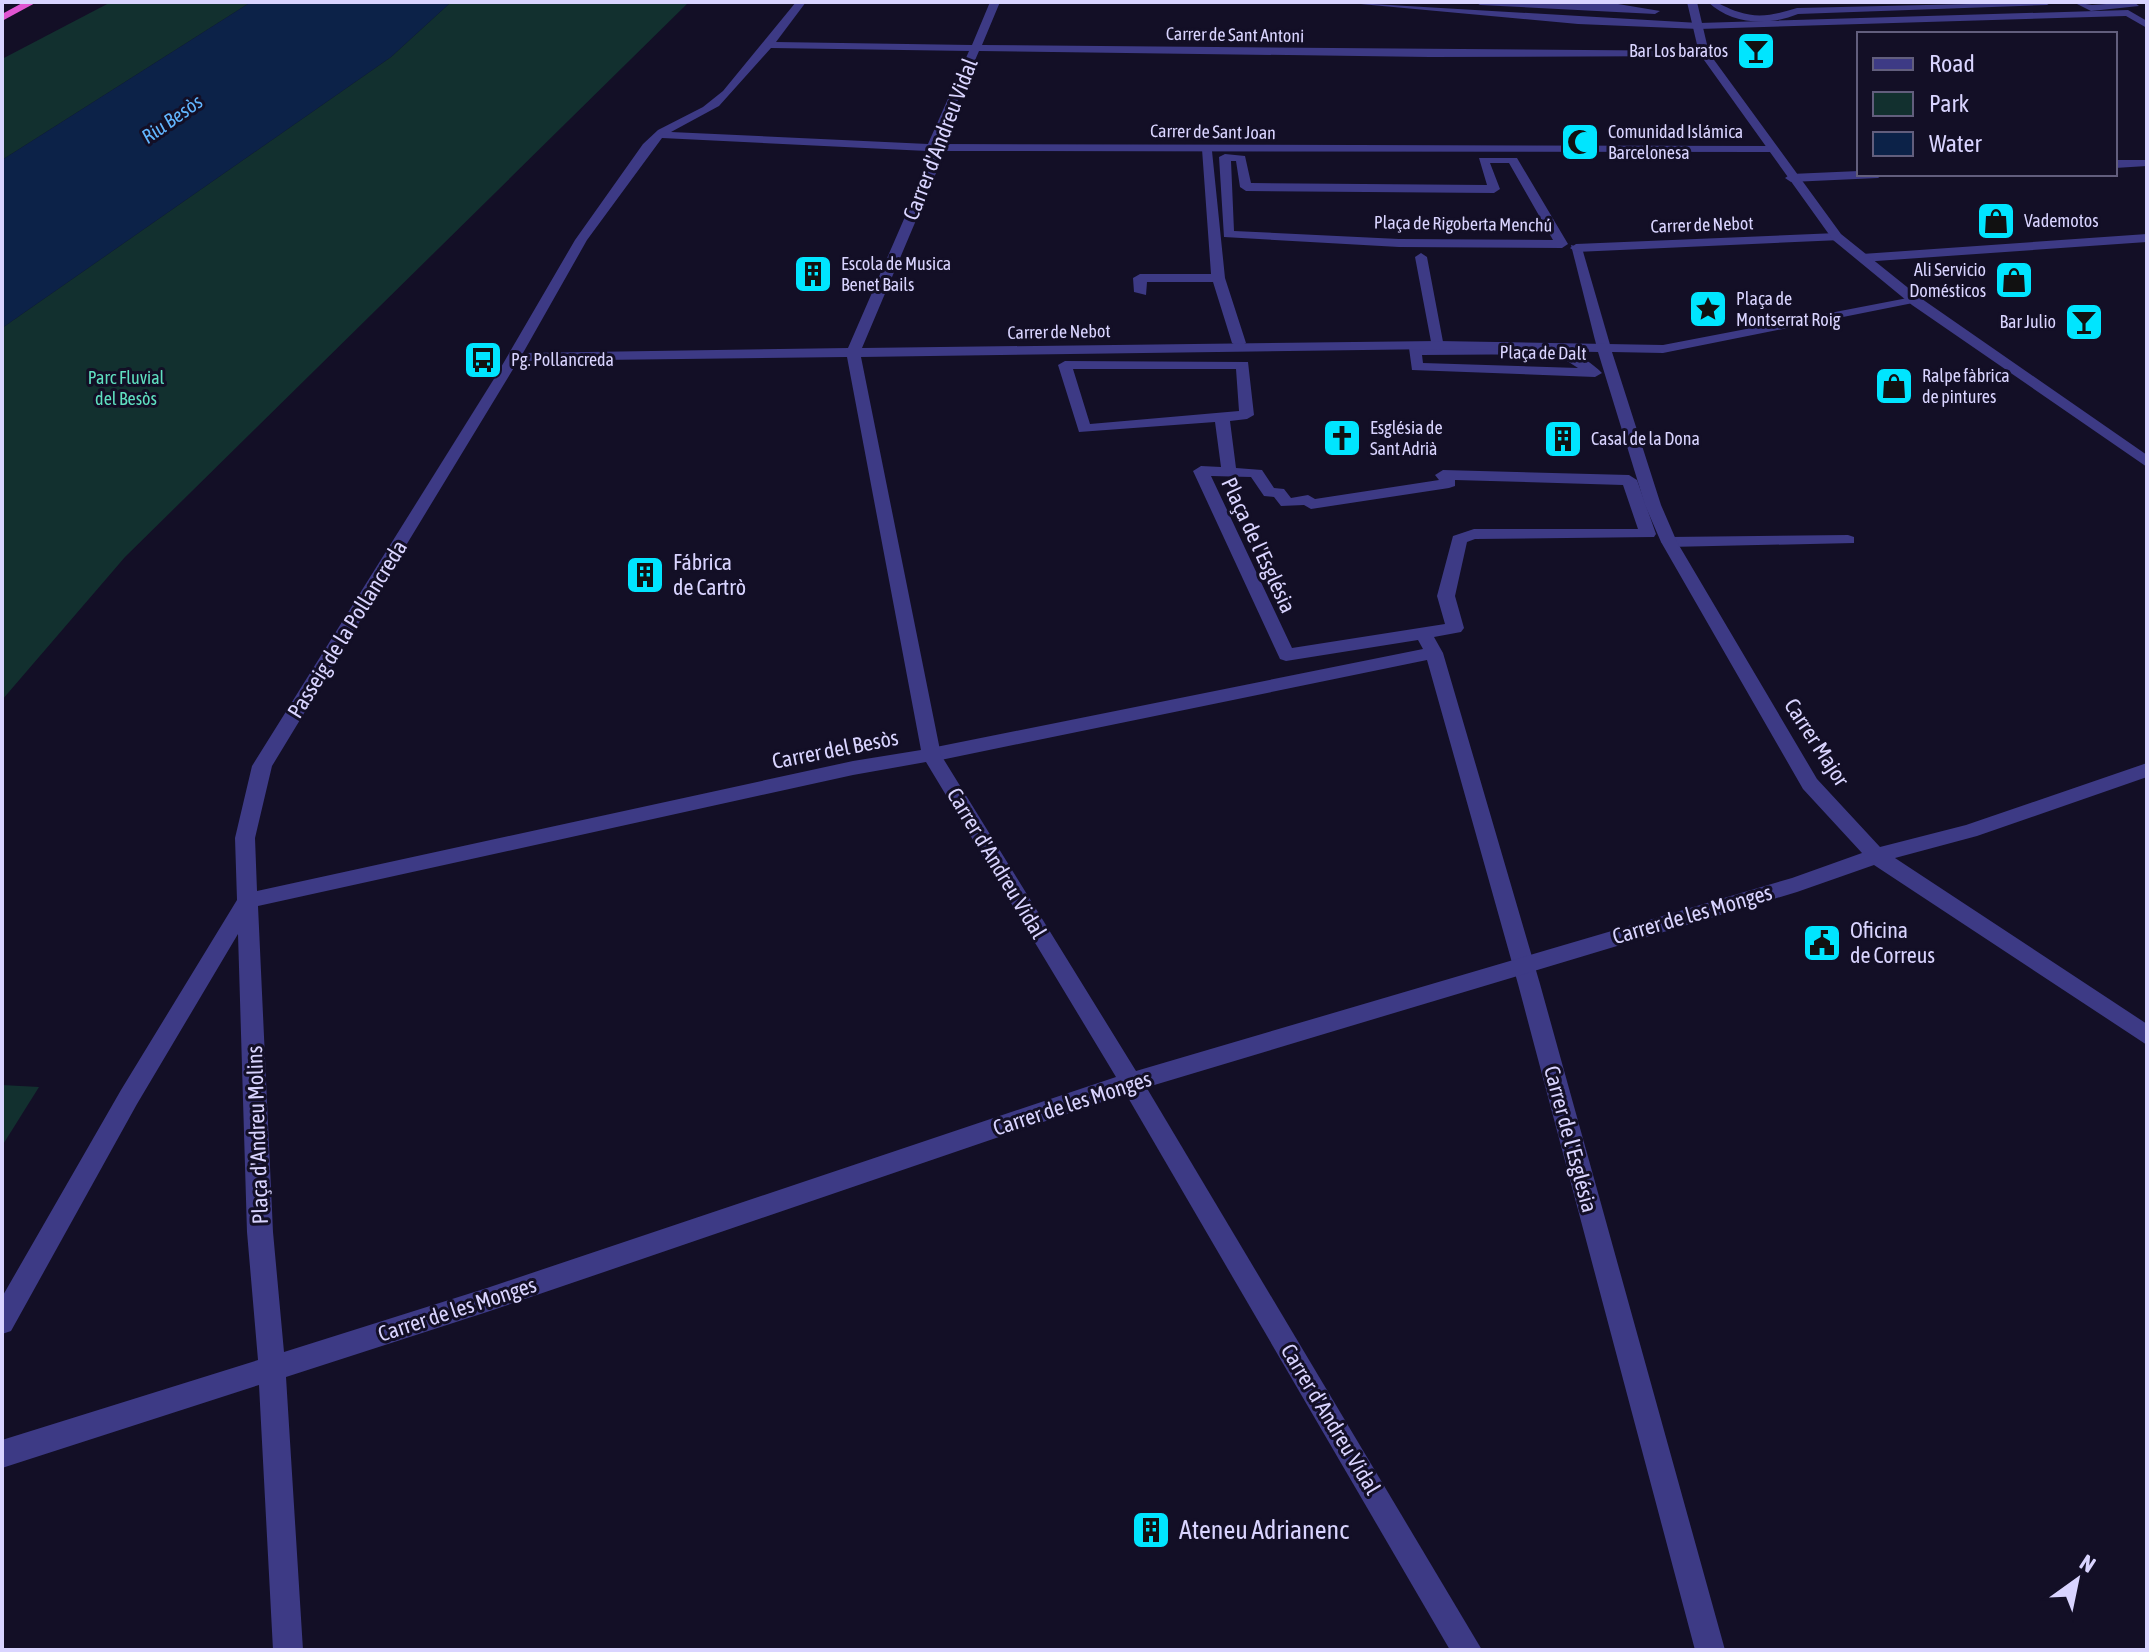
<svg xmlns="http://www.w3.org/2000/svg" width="2149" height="1652" font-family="'Asap Condensed',sans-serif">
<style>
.green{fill:#12302f}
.water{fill:#0c2248}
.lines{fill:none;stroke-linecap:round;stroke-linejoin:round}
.service{fill:#3d3a85;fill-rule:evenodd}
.pedestrian{fill:#3d3a85;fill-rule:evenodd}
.minor{fill:#3d3a85;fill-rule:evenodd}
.tertiary{fill:#3d3a85;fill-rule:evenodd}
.trunk{fill:#e055d1;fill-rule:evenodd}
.labels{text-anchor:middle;stroke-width:6;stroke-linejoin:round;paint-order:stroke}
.far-street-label{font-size:18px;fill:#d9d4ff;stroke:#130f26}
.far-poi-label{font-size:18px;fill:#d9d4ff;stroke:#130f26;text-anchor:start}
.far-park-label{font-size:18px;fill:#5fe0c0;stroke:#130f26}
.far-water-label{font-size:20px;font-style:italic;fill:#62b6ff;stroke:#130f26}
.street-label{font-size:22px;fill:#d9d4ff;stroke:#130f26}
.poi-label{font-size:22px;fill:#d9d4ff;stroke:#130f26;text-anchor:start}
.near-poi-label{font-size:26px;fill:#d9d4ff;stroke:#130f26;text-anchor:start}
</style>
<rect width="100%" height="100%" fill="#130f26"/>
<g class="green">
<polygon points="111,2 251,2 2,160 2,59"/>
<polygon points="451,2 689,2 125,557 2,700 2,328 391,57"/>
<polygon points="2,1085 39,1087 2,1146"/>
</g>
<polygon class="water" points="251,2 451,2 391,57 2,328 2,160"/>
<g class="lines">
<polygon class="service" points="1571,245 1582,248 1611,348 1609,351 1597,348"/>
<g class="pedestrian">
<polygon points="1475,2 1606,2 1660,11 1655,14 1480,5"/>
<path d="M 1708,2 C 1721,2 1727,9 1739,12 C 1759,19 1778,14 1797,8 L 2052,2 L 2047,5 L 1798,14 C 1769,26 1732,25 1708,2 Z"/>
<polygon points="2073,2 2092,5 2134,2 2139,6 2091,11"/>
<polygon points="1202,149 1212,151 1225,278 1246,343 1239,347 1232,343 1213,282 1147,282 1146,295 1134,292 1133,278 1140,274 1211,274"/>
<path d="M 1225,154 L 1245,156 L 1251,183 L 1487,185 L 1479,158 L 1517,158 L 1568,244 L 1562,248 L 1399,247 L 1224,237 L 1219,157 ZM 1231,161 L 1236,161 L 1240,187 L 1246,191 L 1494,193 L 1500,189 L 1490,163 L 1509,163 L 1553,240 L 1399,239 L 1234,231 Z"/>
<polygon points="1837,233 1843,237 1841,240 1576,252 1570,248 1576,244"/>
<path d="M 1421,253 L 1427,257 L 1444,347 C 1494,346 1564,333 1602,373 L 1595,377 L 1412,370 L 1409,348 L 1432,347 L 1415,257 ZM 1541,354 L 1564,359 L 1578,368 L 1423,363 L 1422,355 Z"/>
<path d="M 1065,361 L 1248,362 L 1254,415 L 1247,419 L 1230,421 L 1236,468 L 1262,470 L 1274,488 L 1284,489 L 1291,498 L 1308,495 L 1315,499 L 1439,480 L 1435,475 L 1443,470 L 1629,475 L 1637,480 L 1656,534 L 1654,537 L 1475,539 L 1467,542 L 1455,596 L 1464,628 L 1461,632 L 1434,637 L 1443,653 L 1540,984 L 1725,1650 L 1695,1650 L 1518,984 L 1427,660 L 931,762 L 921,755 L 931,748 L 1423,649 L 1418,640 L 1286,661 L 1280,659 L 1193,471 L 1201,466 L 1221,467 L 1215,422 L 1079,432 L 1058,365 ZM 1073,369 L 1236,369 L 1239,411 L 1090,424 ZM 1211,476 L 1251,477 L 1264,496 L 1274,497 L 1281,506 L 1304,505 L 1311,509 L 1449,488 L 1455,486 L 1455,480 L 1623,485 L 1638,529 L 1474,529 L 1453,536 L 1437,596 L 1445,624 L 1292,648 Z"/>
<polygon points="1848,535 1854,537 1854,543 1669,547 1661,542 1669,537"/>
<polygon points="1131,1072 1139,1075 1482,1650 1450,1650 1123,1089 1119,1082 1123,1075"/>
</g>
<g class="minor">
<path d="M 796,2 L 806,2 L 776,42 L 972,45 L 990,2 L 1000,2 L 982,45 L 1708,51 L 1704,56 L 1430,57 L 979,51 L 939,144 L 1772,146 L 1778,149 L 1772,152 L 938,151 L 936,173 L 862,348 L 1438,341 L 1663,345 L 1918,296 L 1920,299 L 1913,303 L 1663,353 L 1612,352 L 1661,505 L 1677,542 L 1817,779 L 1880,847 L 1966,825 L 2147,763 L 2147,777 L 1977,836 L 1895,858 L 2147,1024 L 2147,1045 L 1874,865 L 1797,892 L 1131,1092 L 487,1312 L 286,1377 L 303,1650 L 273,1650 L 259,1385 L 2,1468 L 2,1440 L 258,1360 L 247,1232 L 238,934 L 137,1104 L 11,1331 L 2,1334 L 2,1297 L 121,1090 L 237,900 L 235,838 L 252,766 L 497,374 L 575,240 L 643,144 L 658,130 L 703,107 L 723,91 ZM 771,48 L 969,51 L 928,144 L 671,132 L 719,106 ZM 662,138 L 927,151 L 924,173 L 848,348 L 523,353 L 587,240 ZM 1438,349 L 1598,352 L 1645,505 L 1661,542 L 1803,789 L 1862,853 L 1792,878 L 1136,1071 L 941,755 L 861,357 ZM 847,357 L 921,750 L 853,761 L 257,891 L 255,838 L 272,766 L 518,361 ZM 926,762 L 1116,1077 L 487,1288 L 284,1352 L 273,1232 L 258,906 L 853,775 Z"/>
<polygon points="1339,2 1699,23 2128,10 2147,21 2147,28 2126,16 1699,29 1578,24"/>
<polygon points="2115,160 2147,160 2147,166 2115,168"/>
<polygon points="1859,171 1859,174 1884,174 1878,178 1791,182 1785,178 1791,174"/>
<polygon points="2147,234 2147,242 1862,262 1856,258 1862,254"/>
</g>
<polygon class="tertiary" points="1687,2 1697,2 1709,53 1841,234 1922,299 2147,455 2147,467 1912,305 1833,240 1699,53"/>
<polygon class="trunk" points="24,2 37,2 2,21 2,14"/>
</g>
<defs>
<g id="bar-square" transform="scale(2)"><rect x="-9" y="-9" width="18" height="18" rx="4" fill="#00e5ff" stroke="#130f26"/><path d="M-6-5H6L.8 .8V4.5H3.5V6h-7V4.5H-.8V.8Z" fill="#111"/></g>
<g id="mosque-square" transform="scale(2)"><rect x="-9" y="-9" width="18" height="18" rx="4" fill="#00e5ff" stroke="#130f26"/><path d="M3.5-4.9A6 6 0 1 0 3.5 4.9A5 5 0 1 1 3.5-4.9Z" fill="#111"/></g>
<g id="shop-square" transform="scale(2)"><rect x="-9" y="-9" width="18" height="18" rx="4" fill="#00e5ff" stroke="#130f26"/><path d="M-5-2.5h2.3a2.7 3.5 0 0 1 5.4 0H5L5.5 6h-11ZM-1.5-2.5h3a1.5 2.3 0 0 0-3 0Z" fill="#111"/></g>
<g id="building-square" transform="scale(2)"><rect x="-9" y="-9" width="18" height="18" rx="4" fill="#00e5ff" stroke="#130f26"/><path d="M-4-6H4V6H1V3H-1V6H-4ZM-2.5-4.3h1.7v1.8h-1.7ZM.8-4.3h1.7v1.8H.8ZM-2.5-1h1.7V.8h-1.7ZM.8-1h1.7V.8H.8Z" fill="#111"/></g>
<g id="sight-square" transform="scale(2)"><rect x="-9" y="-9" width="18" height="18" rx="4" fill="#00e5ff" stroke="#130f26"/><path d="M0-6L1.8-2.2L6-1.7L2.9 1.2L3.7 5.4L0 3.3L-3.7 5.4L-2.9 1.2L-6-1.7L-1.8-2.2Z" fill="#111"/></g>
<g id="bus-square" transform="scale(2)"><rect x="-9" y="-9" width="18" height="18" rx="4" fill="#00e5ff" stroke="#130f26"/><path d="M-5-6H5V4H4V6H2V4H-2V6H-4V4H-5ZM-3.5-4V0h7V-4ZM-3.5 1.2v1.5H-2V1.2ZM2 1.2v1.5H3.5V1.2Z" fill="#111"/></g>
<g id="church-square" transform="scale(2)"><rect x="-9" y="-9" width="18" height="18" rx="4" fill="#00e5ff" stroke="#130f26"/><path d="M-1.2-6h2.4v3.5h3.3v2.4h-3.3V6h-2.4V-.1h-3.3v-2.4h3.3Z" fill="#111"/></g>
<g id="civic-square" transform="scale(2)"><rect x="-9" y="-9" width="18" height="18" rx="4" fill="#00e5ff" stroke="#130f26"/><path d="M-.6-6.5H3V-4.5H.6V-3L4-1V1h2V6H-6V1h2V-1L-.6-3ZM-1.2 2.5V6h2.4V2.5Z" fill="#111"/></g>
</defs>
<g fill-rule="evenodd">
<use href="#bar-square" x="1756" y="51"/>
<use href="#mosque-square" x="1580" y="142"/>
<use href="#shop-square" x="1996" y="221"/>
<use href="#building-square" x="813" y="274"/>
<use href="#shop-square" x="2014" y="280"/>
<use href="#sight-square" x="1708" y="309"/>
<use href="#bar-square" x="2084" y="322"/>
<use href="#bus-square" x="483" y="360"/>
<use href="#shop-square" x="1894" y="386"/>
<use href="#church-square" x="1342" y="438"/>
<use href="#building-square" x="1563" y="439"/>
<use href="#building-square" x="645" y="575"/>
<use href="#civic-square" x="1822" y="943"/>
<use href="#building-square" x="1151" y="1530"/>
</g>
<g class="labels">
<g class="far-street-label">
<text transform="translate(1235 35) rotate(1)" y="6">Carrer de Sant Antoni</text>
<text transform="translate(1213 132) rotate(1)" y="6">Carrer de Sant Joan</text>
<text transform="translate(1463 224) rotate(1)" y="6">Plaça de Rigoberta Menchú</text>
<text transform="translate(1702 225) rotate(-2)" y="6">Carrer de Nebot</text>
<text transform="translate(1059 332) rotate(-1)" y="6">Carrer de Nebot</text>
<text transform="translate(1543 353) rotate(1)" y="6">Plaça de Dalt</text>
</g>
<g class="far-poi-label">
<text x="1728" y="57" text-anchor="end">Bar Los baratos</text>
<text x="1608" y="138">Comunidad Islámica<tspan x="1608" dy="21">Barcelonesa</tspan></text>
<text x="2024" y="227">Vademotos</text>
<text x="841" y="270">Escola de Musica<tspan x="841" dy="21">Benet Bails</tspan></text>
<text x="1986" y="276" text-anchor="end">Ali Servicio<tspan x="1986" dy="21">Domésticos</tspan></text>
<text x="1736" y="305">Plaça de<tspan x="1736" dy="21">Montserrat Roig</tspan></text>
<text x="2056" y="328" text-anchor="end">Bar Julio</text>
<text x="511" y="366">Pg. Pollancreda</text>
<text x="1922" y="382">Ralpe fàbrica<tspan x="1922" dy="21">de pintures</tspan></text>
<text x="1370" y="434">Església de<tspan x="1370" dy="21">Sant Adrià</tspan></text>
<text x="1591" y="445">Casal de la Dona</text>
</g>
<g class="far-park-label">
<text x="126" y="384">Parc Fluvial<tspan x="126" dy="21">del Besòs</tspan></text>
</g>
<g class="far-water-label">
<text transform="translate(172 119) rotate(-35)" y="7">Riu Besòs</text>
</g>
<g class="street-label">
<text transform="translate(940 139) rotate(-69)" y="8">Carrer d'Andreu Vidal</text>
<text transform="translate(1259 545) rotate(65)" y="8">Plaça de l'Església</text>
<text transform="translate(347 629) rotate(-58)" y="8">Passeig de la Pollancreda</text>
<text transform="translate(1817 742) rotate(57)" y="8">Carrer Major</text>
<text transform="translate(835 749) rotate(-11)" y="8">Carrer del Besòs</text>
<text transform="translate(997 863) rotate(59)" y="8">Carrer d'Andreu Vidal</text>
<text transform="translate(1692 914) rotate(-16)" y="8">Carrer de les Monges</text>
<text transform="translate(1072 1103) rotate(-18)" y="8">Carrer de les Monges</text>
<text transform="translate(257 1135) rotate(-92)" y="8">Plaça d'Andreu Molins</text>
<text transform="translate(1571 1139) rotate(75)" y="8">Carrer de l'Església</text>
<text transform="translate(457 1309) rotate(-18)" y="8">Carrer de les Monges</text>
<text transform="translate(1331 1419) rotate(59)" y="8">Carrer d'Andreu Vidal</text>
</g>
<g class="poi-label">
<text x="673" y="570">Fábrica<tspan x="673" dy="25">de Cartrò</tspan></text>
<text x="1850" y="938">Oficina<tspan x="1850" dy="25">de Correus</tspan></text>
</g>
<g class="near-poi-label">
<text x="1179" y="1539">Ateneu Adrianenc</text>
</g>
</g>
<rect width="2149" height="1652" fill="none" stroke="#d9d4ff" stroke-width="8"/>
<rect x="1857" y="32" width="260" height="144" fill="#130f26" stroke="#625e7d" stroke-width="2"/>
<rect x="1873" y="58" width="40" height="12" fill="#3d3a85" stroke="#625e7d" stroke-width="2"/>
<text x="1929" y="72" font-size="24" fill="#d9d4ff">Road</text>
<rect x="1873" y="92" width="40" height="24" fill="#12302f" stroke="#625e7d" stroke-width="2"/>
<text x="1929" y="112" font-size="24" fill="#d9d4ff">Park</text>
<rect x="1873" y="132" width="40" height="24" fill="#0c2248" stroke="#625e7d" stroke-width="2"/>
<text x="1929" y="152" font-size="24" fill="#d9d4ff">Water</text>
<g transform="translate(2077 1580) rotate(33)" stroke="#130f26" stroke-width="6" paint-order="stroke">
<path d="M0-6L14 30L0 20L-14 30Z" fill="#d9d4ff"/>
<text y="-12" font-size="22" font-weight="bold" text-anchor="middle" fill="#d9d4ff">N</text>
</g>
</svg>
